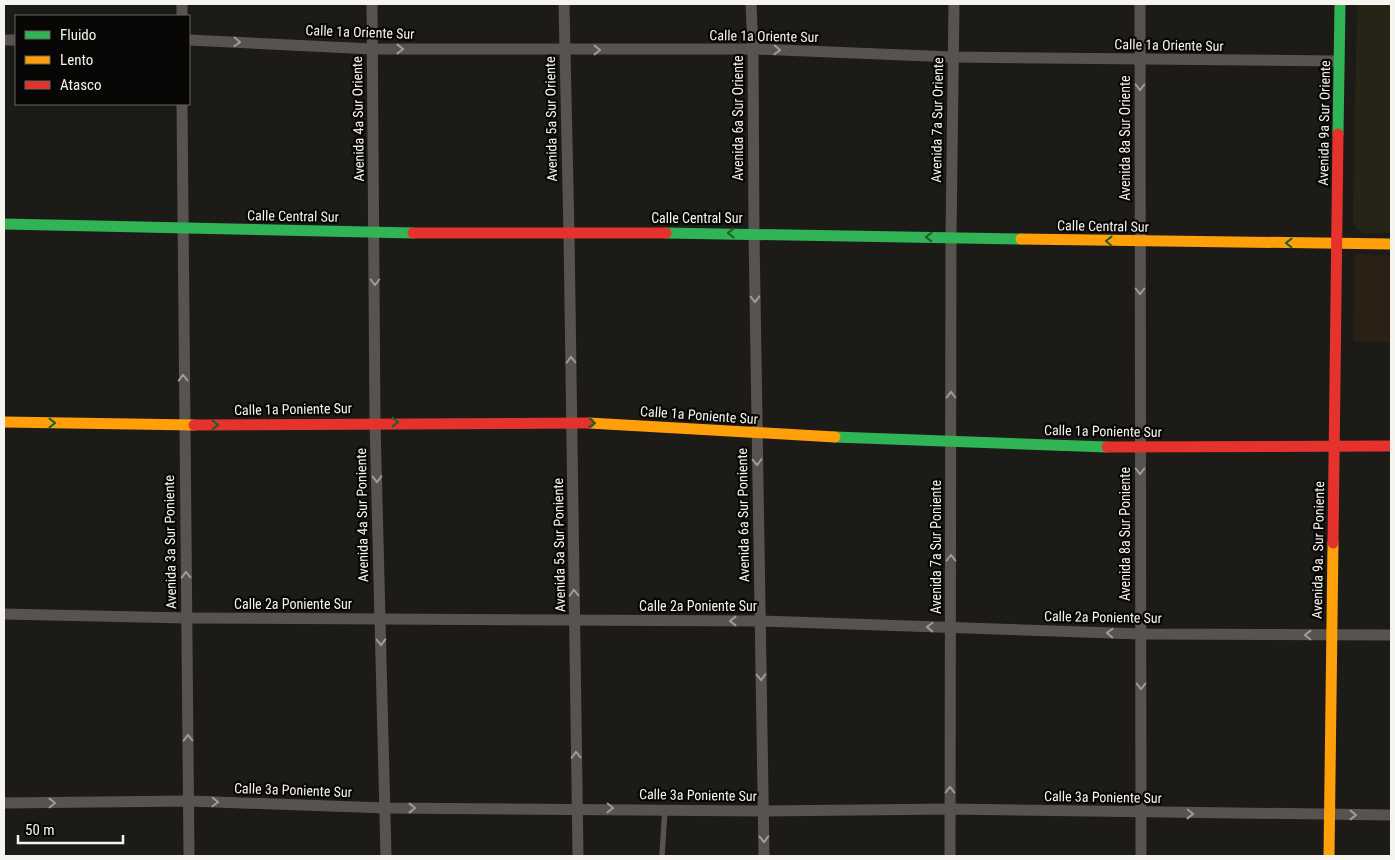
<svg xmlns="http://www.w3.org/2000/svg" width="1395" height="860" font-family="'Roboto Condensed',sans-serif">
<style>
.built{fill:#262417}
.education{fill:#2a2114}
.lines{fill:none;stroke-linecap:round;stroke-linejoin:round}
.lane{stroke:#58534e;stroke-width:5.5}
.street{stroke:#58534e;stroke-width:11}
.fast{stroke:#30b455;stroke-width:11}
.slow{stroke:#ff9f0a;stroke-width:11}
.jam{stroke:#e5322d;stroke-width:11}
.oneway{stroke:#9f9b96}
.oneway2{stroke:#1c5e2d}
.labels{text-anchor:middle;stroke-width:4.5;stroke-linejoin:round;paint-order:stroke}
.street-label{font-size:14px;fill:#f5f4ee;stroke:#080705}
</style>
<rect width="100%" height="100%" fill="#1c1b17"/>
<polygon class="built" points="1357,4 1391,4 1391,233 1362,233 1353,224"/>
<polygon class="education" points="1355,254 1391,255 1391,342 1353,341"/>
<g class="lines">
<polyline class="lane" points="662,856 665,809"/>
<g class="street">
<polyline points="372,4 375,422 386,856"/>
<polyline points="564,4 569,234 578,856"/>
<polyline points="751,4 753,49 754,233 764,856"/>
<polyline points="1140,4 1141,856"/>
<polyline points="182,16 182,4"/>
<polyline points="4,40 16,40"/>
<polyline points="189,40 372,49 753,49 953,57 1339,61"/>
<polyline points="182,104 189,856"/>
<polyline points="4,614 186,618 760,621 1141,634 1391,635"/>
<polyline points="4,803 189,801 385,808 763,811 950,809 1391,815"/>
<polyline points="950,856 951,237 954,4"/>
</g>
<g class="fast">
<polyline points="1338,134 1340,4"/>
<polyline points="4,224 413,233"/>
<polyline points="666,233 1021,239"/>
<polyline points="835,437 1107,447"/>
</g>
<g class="slow">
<polyline points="1021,239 1391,244"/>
<polyline points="4,422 194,425"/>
<polyline points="589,423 835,437"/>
<polyline points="1329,856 1333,543"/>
</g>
<g class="jam">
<polyline points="413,233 666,233"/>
<polyline points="194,425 589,423"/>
<polyline points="1107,447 1391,446"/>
<polyline points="1333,543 1338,134"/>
</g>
</g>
<defs><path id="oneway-chevron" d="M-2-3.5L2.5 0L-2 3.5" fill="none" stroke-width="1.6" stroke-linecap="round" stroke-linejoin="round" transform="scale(1.25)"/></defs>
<g class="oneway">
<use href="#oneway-chevron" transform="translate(237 42) rotate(3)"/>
<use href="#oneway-chevron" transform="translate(400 49)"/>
<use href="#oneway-chevron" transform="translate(597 50)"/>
<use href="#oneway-chevron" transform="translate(777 50) rotate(2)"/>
<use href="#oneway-chevron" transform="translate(1140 87) rotate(90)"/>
<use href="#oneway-chevron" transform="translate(375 282) rotate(90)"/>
<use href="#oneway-chevron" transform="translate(1140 291) rotate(90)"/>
<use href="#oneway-chevron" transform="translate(755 299) rotate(89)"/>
<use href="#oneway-chevron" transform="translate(571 360) rotate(-91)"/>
<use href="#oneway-chevron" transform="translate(183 378) rotate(-91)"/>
<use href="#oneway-chevron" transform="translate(951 395) rotate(-90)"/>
<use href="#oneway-chevron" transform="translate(757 462) rotate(89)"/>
<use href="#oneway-chevron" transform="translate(1140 471) rotate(90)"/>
<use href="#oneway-chevron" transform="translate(377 479) rotate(89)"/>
<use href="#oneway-chevron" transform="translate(951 558) rotate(-90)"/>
<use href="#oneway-chevron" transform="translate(186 575) rotate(-91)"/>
<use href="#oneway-chevron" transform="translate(574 593) rotate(-91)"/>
<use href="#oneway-chevron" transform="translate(733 621) rotate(-180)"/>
<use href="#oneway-chevron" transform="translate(930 627) rotate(-178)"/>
<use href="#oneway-chevron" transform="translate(1110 633) rotate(-178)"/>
<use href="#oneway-chevron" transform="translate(1308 635) rotate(-179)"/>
<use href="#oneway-chevron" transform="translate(381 642) rotate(89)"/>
<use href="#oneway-chevron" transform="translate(761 677) rotate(89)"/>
<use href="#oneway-chevron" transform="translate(1141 686) rotate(90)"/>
<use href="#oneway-chevron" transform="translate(188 738) rotate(-91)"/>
<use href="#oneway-chevron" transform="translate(576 755) rotate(-91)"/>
<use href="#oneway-chevron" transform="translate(950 790) rotate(-90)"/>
<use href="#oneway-chevron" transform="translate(215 802) rotate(2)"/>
<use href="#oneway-chevron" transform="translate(52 803) rotate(-1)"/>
<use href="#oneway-chevron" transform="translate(412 808)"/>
<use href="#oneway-chevron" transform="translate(610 808) rotate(1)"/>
<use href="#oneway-chevron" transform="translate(1190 814) rotate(1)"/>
<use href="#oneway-chevron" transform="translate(1353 815)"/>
<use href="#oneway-chevron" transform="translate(764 839) rotate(89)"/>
</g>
<g class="oneway2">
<use href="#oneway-chevron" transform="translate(731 233) rotate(180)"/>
<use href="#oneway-chevron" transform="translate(929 237) rotate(-179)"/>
<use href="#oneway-chevron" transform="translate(1109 241) rotate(-179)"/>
<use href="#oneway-chevron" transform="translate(1289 243) rotate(-180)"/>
<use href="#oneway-chevron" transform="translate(395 422)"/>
<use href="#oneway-chevron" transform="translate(52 423)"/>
<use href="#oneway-chevron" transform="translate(592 423) rotate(4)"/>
<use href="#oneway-chevron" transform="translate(215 425) rotate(2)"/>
</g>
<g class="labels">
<g class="street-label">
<text transform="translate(360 32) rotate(2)" y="5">Calle 1a Oriente Sur</text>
<text transform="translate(764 36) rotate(1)" y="5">Calle 1a Oriente Sur</text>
<text transform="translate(1169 45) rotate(1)" y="5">Calle 1a Oriente Sur</text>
<text transform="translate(738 118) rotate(-90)" y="5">Avenida 6a Sur Oriente</text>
<text transform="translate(358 119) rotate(-91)" y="5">Avenida 4a Sur Oriente</text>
<text transform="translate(551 119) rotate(-91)" y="5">Avenida 5a Sur Oriente</text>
<text transform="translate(937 120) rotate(-89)" y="5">Avenida 7a Sur Oriente</text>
<text transform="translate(1324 123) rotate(-89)" y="5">Avenida 9a Sur Oriente</text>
<text transform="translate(1125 138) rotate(-90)" y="5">Avenida 8a Sur Oriente</text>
<text transform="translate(293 216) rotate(1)" y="5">Calle Central Sur</text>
<text x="697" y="223">Calle Central Sur</text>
<text transform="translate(1103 226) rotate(1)" y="5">Calle Central Sur</text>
<text transform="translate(293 409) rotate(-1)" y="5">Calle 1a Poniente Sur</text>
<text transform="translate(699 415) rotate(4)" y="5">Calle 1a Poniente Sur</text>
<text transform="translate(1103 431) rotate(1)" y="5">Calle 1a Poniente Sur</text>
<text transform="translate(362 515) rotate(-91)" y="5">Avenida 4a Sur Poniente</text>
<text transform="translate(743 515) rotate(-91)" y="5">Avenida 6a Sur Poniente</text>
<text transform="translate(1125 534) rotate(-90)" y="5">Avenida 8a Sur Poniente</text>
<text transform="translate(170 542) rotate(-91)" y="5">Avenida 3a Sur Poniente</text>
<text transform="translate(559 545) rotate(-91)" y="5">Avenida 5a Sur Poniente</text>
<text transform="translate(936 547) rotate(-90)" y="5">Avenida 7a Sur Poniente</text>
<text transform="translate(1318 550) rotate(-89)" y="5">Avenida 9a. Sur Poniente</text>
<text x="293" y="609">Calle 2a Poniente Sur</text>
<text x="698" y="611">Calle 2a Poniente Sur</text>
<text transform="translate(1103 617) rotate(1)" y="5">Calle 2a Poniente Sur</text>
<text transform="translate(293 790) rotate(2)" y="5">Calle 3a Poniente Sur</text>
<text transform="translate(698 795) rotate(1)" y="5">Calle 3a Poniente Sur</text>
<text transform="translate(1103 797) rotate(1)" y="5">Calle 3a Poniente Sur</text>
</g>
</g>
<rect width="1395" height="860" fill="none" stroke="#f5f4ee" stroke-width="10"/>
<rect x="15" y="15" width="175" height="90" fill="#080705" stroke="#676662"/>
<rect x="25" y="31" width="25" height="8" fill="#30b455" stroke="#676662"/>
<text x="60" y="40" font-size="15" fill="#f5f4ee">Fluido</text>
<rect x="25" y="56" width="25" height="8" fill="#ff9f0a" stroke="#676662"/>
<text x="60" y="65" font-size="15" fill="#f5f4ee">Lento</text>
<rect x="25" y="81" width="25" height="8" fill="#e5322d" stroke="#676662"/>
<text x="60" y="90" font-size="15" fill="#f5f4ee">Atasco</text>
<path d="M18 835v8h105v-8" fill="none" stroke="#f5f4ee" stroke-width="2.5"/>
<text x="25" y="835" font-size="15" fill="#f5f4ee" stroke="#080705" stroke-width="4" paint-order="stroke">50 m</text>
</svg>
